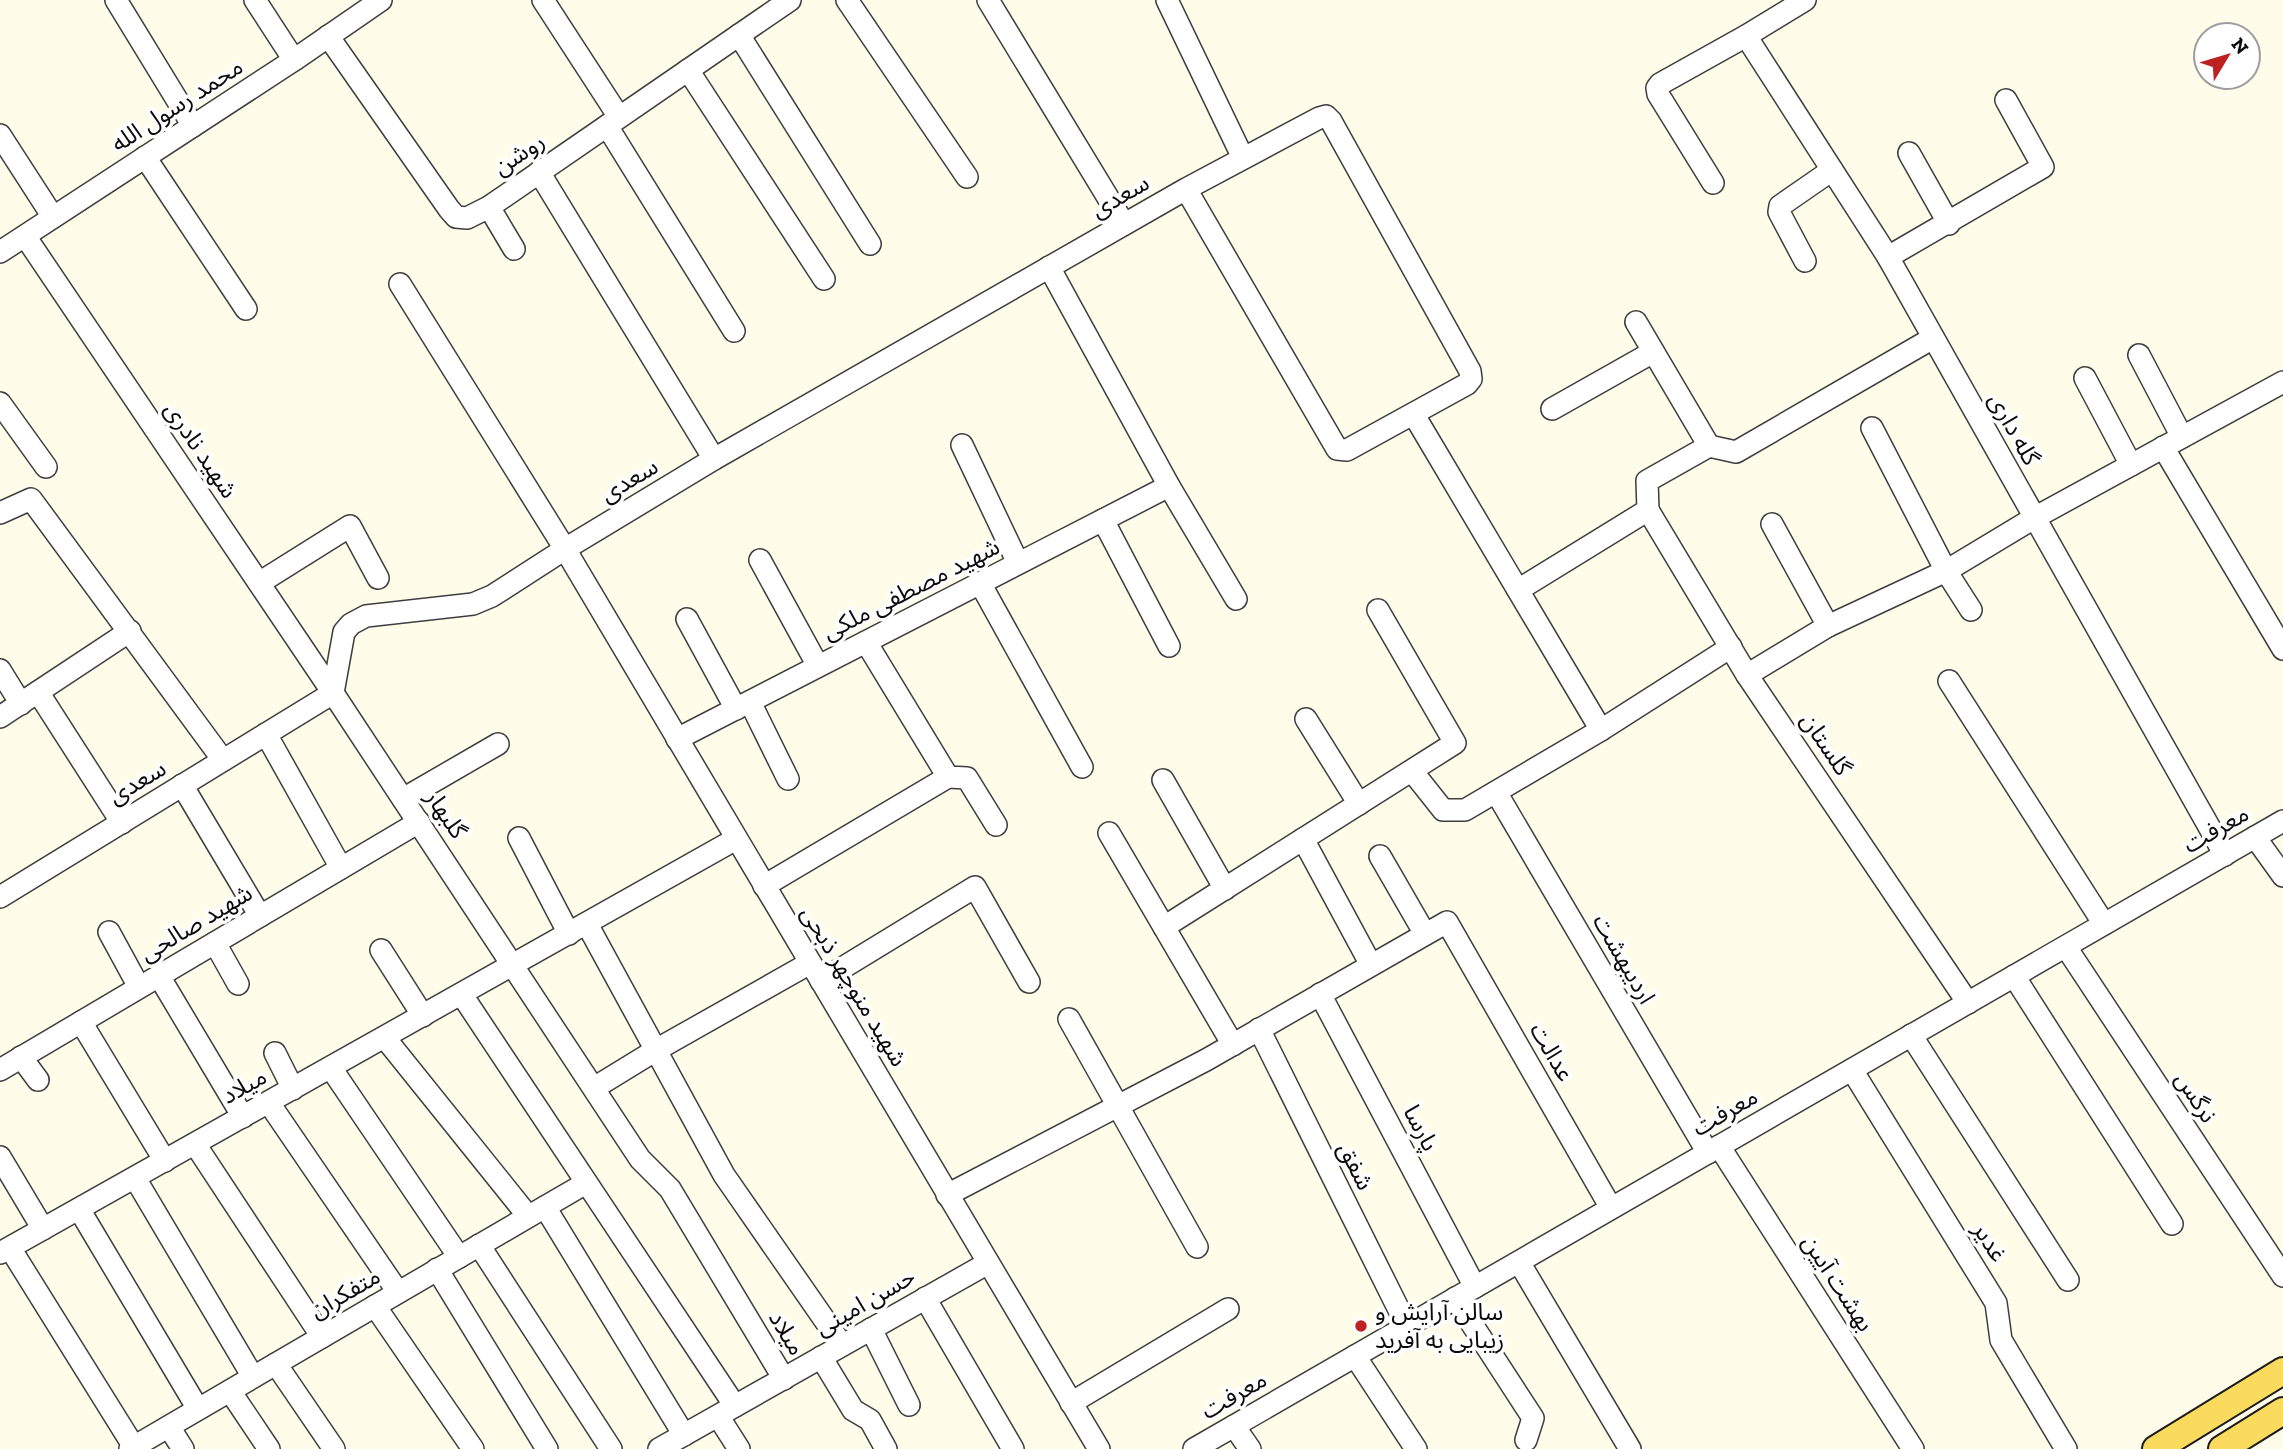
<svg xmlns="http://www.w3.org/2000/svg" width="2283" height="1449" font-family="'Zilla Slab','Noto Sans Arabic',serif">
<style>
.lines{fill:none;stroke-linecap:round;stroke-linejoin:round}
.minor-casing{stroke:#3e3e3e;stroke-width:24}
.major-casing{stroke:#1c1c1c;stroke-width:30}
.minor{stroke:#fff;stroke-width:21}
.major{stroke:#fbdb5e;stroke-width:26}
.poi-dot{fill:#bd2223;stroke:#fff;stroke-width:2.5}
.labels{text-anchor:middle;stroke-width:7;stroke-linejoin:round;paint-order:stroke}
.street-label{font-size:24px;fill:#0b0b0b;stroke:#fff}
.poi-label{font-size:24px;fill:#0b0b0b;stroke:#fff;text-anchor:start}
</style>
<rect width="100%" height="100%" fill="#fffcea"/>
<g class="lines">
<g class="minor-casing">
<g id="minor">
<polyline points="116,0 193,126"/>
<polyline points="255,0 294,60"/>
<polyline points="543,0 619,117"/>
<polyline points="847,0 967,177"/>
<polyline points="988,0 1124,224"/>
<polyline points="1167,0 1243,158"/>
<polyline points="739,35 870,244"/>
<polyline points="328,36 449,209 456,217 467,218 489,207 790,0"/>
<polyline points="1746,36 1888,257 2225,855"/>
<polyline points="688,70 824,279"/>
<polyline points="607,126 734,331"/>
<polyline points="0,135 53,217"/>
<polyline points="1909,153 1949,224"/>
<polyline points="145,157 246,309"/>
<polyline points="539,172 714,459"/>
<polyline points="1713,183 1658,94 1657,88 1660,84 1746,36 1805,0"/>
<polyline points="489,207 514,249"/>
<polyline points="25,236 333,693 640,1159 670,1189 784,1379"/>
<polyline points="0,252 294,60 381,0"/>
<polyline points="1888,257 2043,167 2006,100"/>
<polyline points="1805,261 1779,212 1780,206 1832,170"/>
<polyline points="1049,267 1169,486 1236,599"/>
<polyline points="400,284 565,549 1099,1449"/>
<polyline points="1636,322 1709,446"/>
<polyline points="2139,355 2182,437"/>
<polyline points="2085,378 2131,465"/>
<polyline points="0,403 46,467"/>
<polyline points="1552,409 1653,352"/>
<polyline points="1414,415 1601,730"/>
<polyline points="1872,428 1946,571 1971,610"/>
<polyline points="962,445 1018,563"/>
<polyline points="2163,447 2283,649"/>
<polyline points="1648,510 1747,675 1968,1003"/>
<polyline points="1648,510 1647,481 1709,446 1736,452 1933,338"/>
<polyline points="0,513 31,499 223,760"/>
<polyline points="1103,520 1169,646"/>
<polyline points="1772,524 1828,626"/>
<polyline points="760,560 818,666"/>
<polyline points="259,583 350,526 378,578"/>
<polyline points="980,583 1082,767"/>
<polyline points="1518,590 1648,510"/>
<polyline points="687,619 736,709"/>
<polyline points="866,642 948,777 967,778 996,825"/>
<polyline points="0,670 21,704"/>
<polyline points="1747,675 1828,626 1946,571 2034,518 2283,382"/>
<polyline points="1949,681 2104,924"/>
<polyline points="38,692 122,823"/>
<polyline points="750,702 788,779"/>
<polyline points="0,717 130,631"/>
<polyline points="1306,719 1359,804"/>
<polyline points="266,734 341,868"/>
<polyline points="677,739 1169,486"/>
<polyline points="1412,771 1443,810 1465,810 1601,730 1731,647"/>
<polyline points="1163,780 1225,889"/>
<polyline points="182,785 260,916"/>
<polyline points="1496,792 1708,1153"/>
<polyline points="403,799 498,744"/>
<polyline points="1109,833 1233,1045"/>
<polyline points="2255,837 2283,876"/>
<polyline points="519,838 569,934"/>
<polyline points="1303,839 1371,965"/>
<polyline points="1380,856 1425,934"/>
<polyline points="764,886 948,777"/>
<polyline points="0,897 333,693 344,632 351,624 366,616 473,604 492,596 565,549 714,459 1186,189 1319,118 1326,116 1331,121 1470,371 1471,379 1467,384 1347,450 1337,449 1186,189"/>
<polyline points="587,924 724,1175 842,1345"/>
<polyline points="1164,927 1455,743 1378,610"/>
<polyline points="109,932 139,987"/>
<polyline points="215,943 238,984"/>
<polyline points="2066,947 2283,1276"/>
<polyline points="381,950 423,1016"/>
<polyline points="159,976 243,1117"/>
<polyline points="2014,976 2172,1224"/>
<polyline points="821,981 975,887 1029,982"/>
<polyline points="1320,994 1475,1287"/>
<polyline points="462,995 735,1406"/>
<polyline points="1069,1019 1197,1247"/>
<polyline points="81,1022 165,1161"/>
<polyline points="1259,1029 1407,1326"/>
<polyline points="1911,1035 2068,1280"/>
<polyline points="385,1038 528,1216"/>
<polyline points="275,1053 293,1089"/>
<polyline points="21,1057 38,1080"/>
<polyline points="331,1068 459,1257"/>
<polyline points="0,1070 419,822"/>
<polyline points="1852,1070 1996,1303 2001,1340 2066,1449"/>
<polyline points="594,1088 656,1050 810,963"/>
<polyline points="269,1103 398,1292"/>
<polyline points="195,1144 322,1337"/>
<polyline points="1719,1146 1913,1449"/>
<polyline points="0,1157 43,1229"/>
<polyline points="135,1178 253,1377"/>
<polyline points="947,1195 1206,1060 1447,922 1611,1208"/>
<polyline points="545,1207 684,1435"/>
<polyline points="79,1209 198,1409"/>
<polyline points="479,1245 611,1449"/>
<polyline points="10,1248 134,1447"/>
<polyline points="0,1253 736,839"/>
<polyline points="1519,1262 1630,1449"/>
<polyline points="437,1269 547,1449"/>
<polyline points="925,1298 1013,1449"/>
<polyline points="1455,1298 1533,1418 1526,1440"/>
<polyline points="375,1306 473,1449"/>
<polyline points="871,1329 909,1405"/>
<polyline points="1355,1356 1416,1449"/>
<polyline points="821,1357 853,1410 870,1420 886,1449"/>
<polyline points="276,1364 334,1449"/>
<polyline points="230,1391 269,1449"/>
<polyline points="1071,1403 1228,1309"/>
<polyline points="718,1416 739,1449"/>
<polyline points="1234,1426 1250,1449"/>
<polyline points="169,1427 183,1449"/>
<polyline points="130,1449 586,1183"/>
<polyline points="659,1449 988,1263"/>
<polyline points="1194,1449 2283,821"/>
</g>
</g>
<g class="major-casing">
<g id="major">
<polyline points="2156,1449 2283,1371"/>
<polyline points="2222,1449 2283,1411"/>
</g>
</g>
<use href="#minor" class="minor"/>
<use href="#major" class="major"/>
</g>
<circle class="poi-dot" cx="1361" cy="1326" r="7"/>
<g class="labels">
<g class="street-label">
<text transform="translate(177 105) rotate(-33)" y="8">محمد رسول الله</text>
<text transform="translate(519 154) rotate(-34)" y="8">روشن</text>
<text transform="translate(1120 196) rotate(-30)" y="8">سعدی</text>
<text transform="translate(2014 429) rotate(61)" y="8">گله داری</text>
<text transform="translate(201 450) rotate(56)" y="8">شهید نادری</text>
<text transform="translate(629 480) rotate(-31)" y="8">سعدی</text>
<text transform="translate(911 589) rotate(-27)" y="8">شهید مصطفی ملکی</text>
<text transform="translate(1826 744) rotate(56)" y="8">گلستان</text>
<text transform="translate(137 782) rotate(-31)" y="8">سعدی</text>
<text transform="translate(446 814) rotate(56)" y="8">گلبهار</text>
<text transform="translate(2216 829) rotate(-30)" y="8">معرفت</text>
<text transform="translate(196 923) rotate(-31)" y="8">شهید صالحی</text>
<text transform="translate(1624 959) rotate(60)" y="8">اردیبهشت</text>
<text transform="translate(854 986) rotate(59)" y="8">شهید منوچهر ذبحی</text>
<text transform="translate(1552 1052) rotate(60)" y="8">عدالت</text>
<text transform="translate(244 1086) rotate(-29)" y="8">میلاد</text>
<text transform="translate(2196 1097) rotate(57)" y="8">نرگس</text>
<text transform="translate(1725 1112) rotate(-30)" y="8">معرفت</text>
<text transform="translate(1421 1128) rotate(62)" y="8">پارسا</text>
<text transform="translate(1356 1166) rotate(64)" y="8">شفق</text>
<text transform="translate(1990 1242) rotate(58)" y="8">غدیر</text>
<text transform="translate(1838 1283) rotate(57)" y="8">بهشت آیین</text>
<text transform="translate(345 1293) rotate(-30)" y="8">متفکران</text>
<text transform="translate(865 1302) rotate(-30)" y="8">حسن امینی</text>
<text transform="translate(787 1333) rotate(59)" y="8">میلاد</text>
<text transform="translate(1234 1395) rotate(-30)" y="8">معرفت</text>
</g>
<g class="poi-label">
<text x="1375" y="1320">سالن آرایش و<tspan x="1375" dy="28">زیبایی به آفرید</tspan></text>
</g>
</g>
<g transform="translate(2227 56) rotate(52)"><circle r="33" fill="#ffffff" stroke="#9d9d9d" stroke-width="2"/>
<path d="M0-5L12 26L0 18L-12 26Z" fill="#bd2223"/>
<text y="-10" font-size="19" font-weight="bold" text-anchor="middle" fill="#0b0b0b">N</text>
</g>
</svg>
